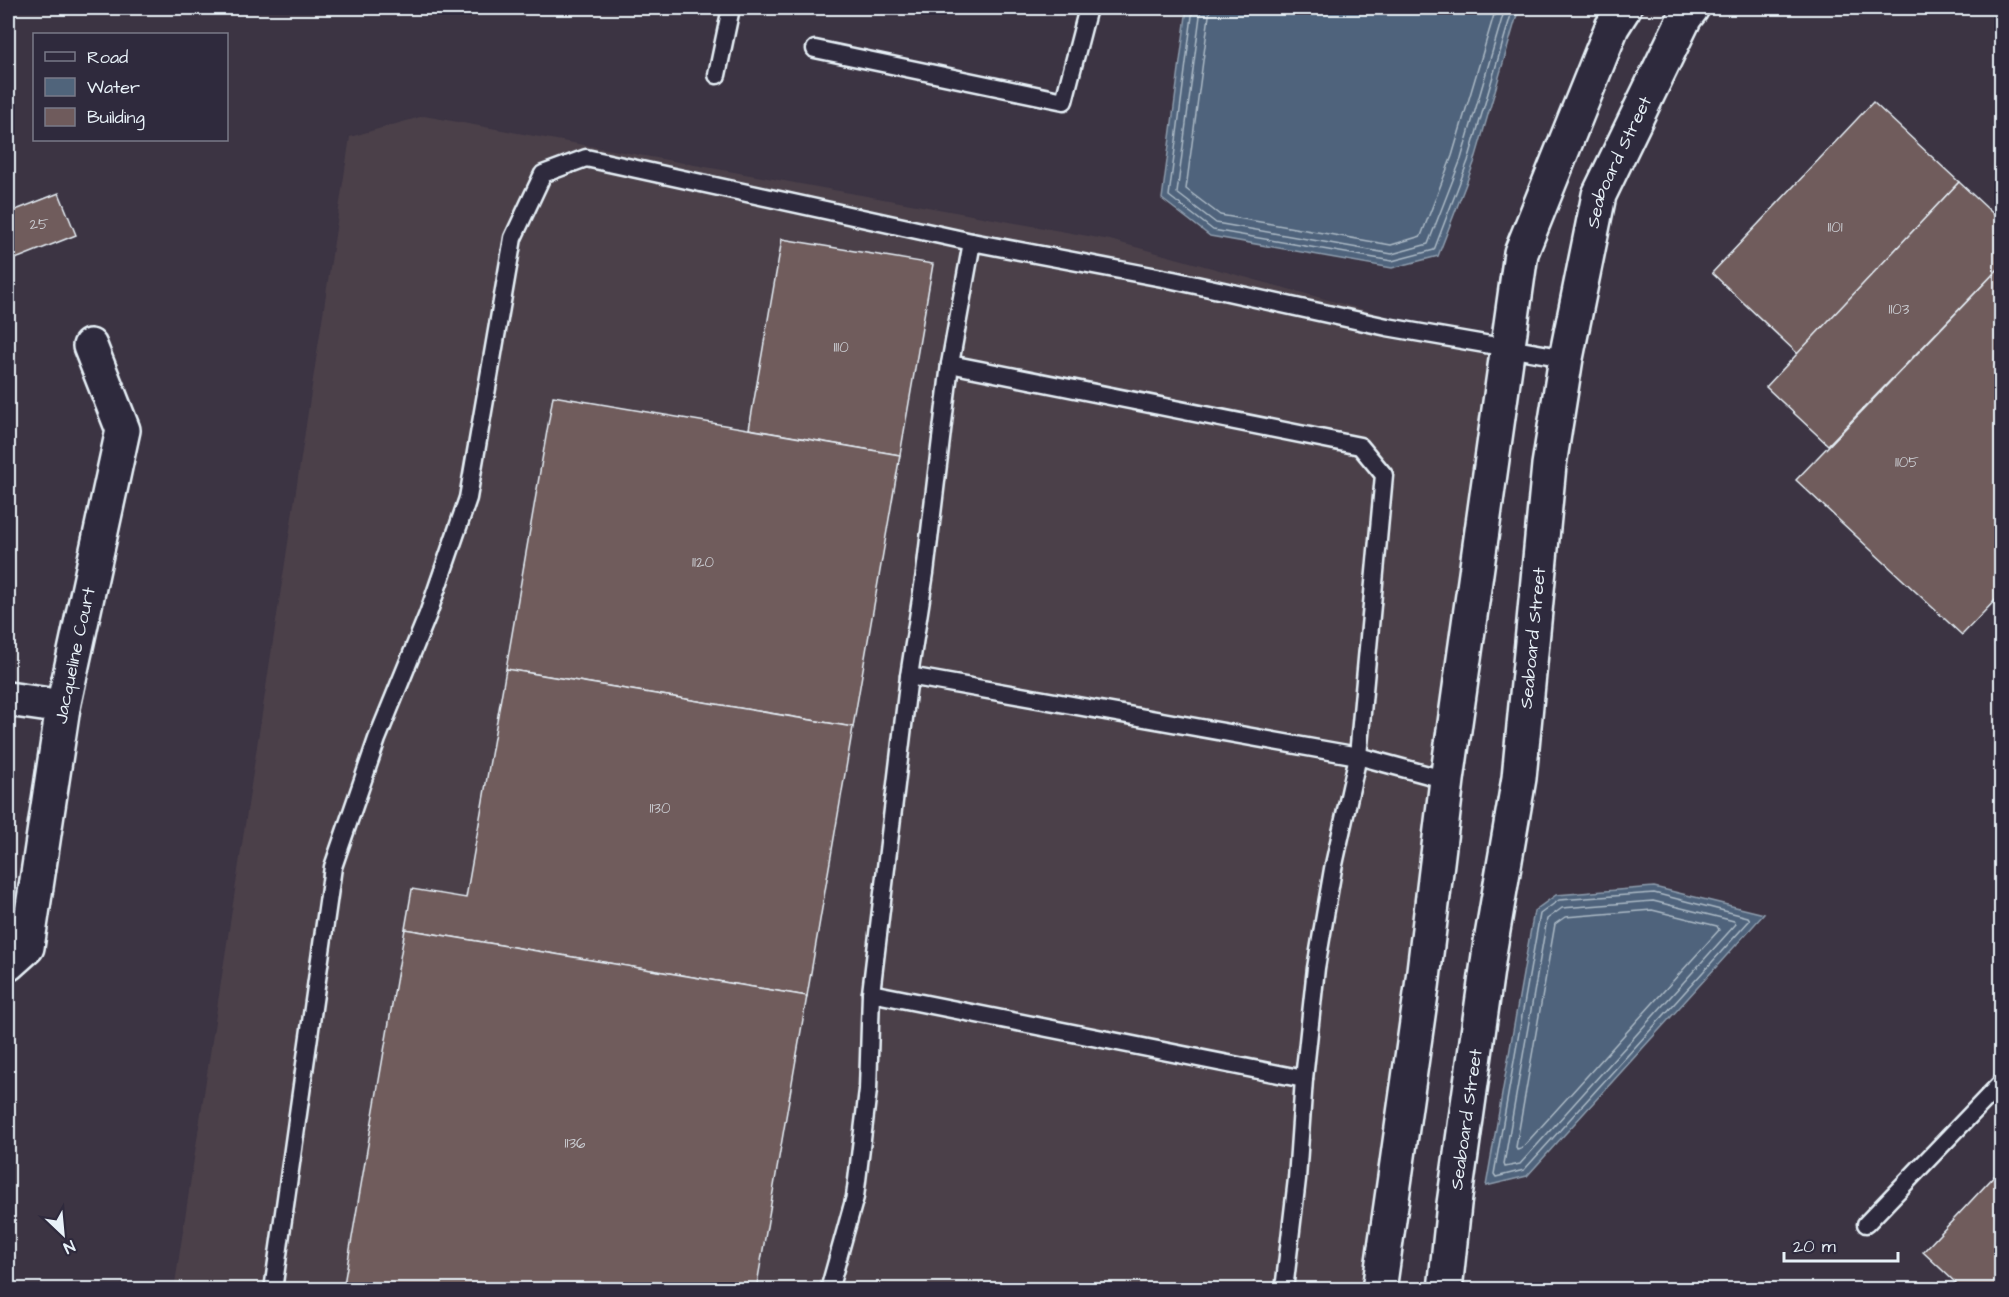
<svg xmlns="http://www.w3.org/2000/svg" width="2009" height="1297" font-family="'Architects Daughter',sans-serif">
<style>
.built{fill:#4b404a}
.water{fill:#50647b;stroke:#8d9cad;stroke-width:1.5}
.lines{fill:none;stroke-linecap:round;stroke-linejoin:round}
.shore{stroke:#abb9c6;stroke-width:1.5}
.building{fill:#6f5b5c;stroke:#e8f1f8;stroke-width:1.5}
.lane-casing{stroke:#e8f1f8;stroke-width:21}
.street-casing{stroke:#e8f1f8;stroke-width:38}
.secondary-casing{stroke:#e8f1f8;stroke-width:38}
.lane{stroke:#2f2a3d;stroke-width:16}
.street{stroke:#2f2a3d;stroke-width:33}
.secondary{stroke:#2f2a3d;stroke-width:33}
.labels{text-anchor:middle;stroke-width:4.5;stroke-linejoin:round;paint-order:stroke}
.number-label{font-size:15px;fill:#caccd1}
.street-label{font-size:18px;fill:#e8f1f8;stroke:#2f2a3d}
</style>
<rect width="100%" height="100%" fill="#3c3443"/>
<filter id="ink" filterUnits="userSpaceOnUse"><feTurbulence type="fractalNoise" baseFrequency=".0167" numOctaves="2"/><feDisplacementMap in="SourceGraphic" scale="12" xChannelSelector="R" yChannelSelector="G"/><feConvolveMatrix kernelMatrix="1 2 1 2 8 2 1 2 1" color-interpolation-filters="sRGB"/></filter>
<g filter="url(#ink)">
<polygon class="built" points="424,116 1110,240 1506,349 1382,1268 1406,1289 174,1290 350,137"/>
<g class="water">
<polygon points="1187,8 1519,8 1474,163 1438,256 1392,268 1210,236 1162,199"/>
<polygon points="1654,887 1764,914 1527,1176 1486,1186 1534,911 1556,895"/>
</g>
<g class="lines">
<g class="shore">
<polyline points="1193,8 1169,196 1213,230 1392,261 1434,250 1468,161 1513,8"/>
<polyline points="1201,8 1177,193 1216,223 1392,254 1428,244 1461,159 1505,8"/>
<polyline points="1210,8 1186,189 1220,215 1391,245 1421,236 1452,156 1496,8"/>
<polygon points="1654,893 1748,917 1750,920 1524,1170 1496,1177 1494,1174 1540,914 1559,900"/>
<polygon points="1653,901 1734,921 1736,924 1520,1164 1505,1167 1504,1164 1547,919 1562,908"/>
<polygon points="1652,910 1717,926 1719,930 1521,1149 1517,1150 1516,1147 1555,924 1565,917"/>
</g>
</g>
<g class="building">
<polygon points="1873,102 1959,182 1798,354 1712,273"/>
<polygon points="1959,182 2002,222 2002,265 1828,445 1766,387"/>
<polygon points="59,193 76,235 8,262 8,213"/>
<polygon points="782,239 933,264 900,455 749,429"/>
<polygon points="2002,265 2002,593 1962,635 1796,480"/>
<polygon points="553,396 900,455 853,727 506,669"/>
<polygon points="506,669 853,727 807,996 405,929 412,889 466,898"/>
<polygon points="405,929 807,996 756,1290 343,1290"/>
<polygon points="2002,1168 2002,1290 1950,1290 1956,1283 1923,1252"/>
</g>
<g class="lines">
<g class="lane-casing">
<g id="lane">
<polyline points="815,49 1064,101 1088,8"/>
<polyline points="717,75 731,8"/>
<polyline points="950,364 1360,446 1384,475 1358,756 1333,869 1316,968 1304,1079 1297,1179 1284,1290"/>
<polyline points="909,676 1358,756 1447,780"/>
<polyline points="871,993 1304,1079"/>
<polyline points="1866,1224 2002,1082"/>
<polyline points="273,1290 333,867 377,739 428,614 468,498 513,238 543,174 586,158 972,242 1173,280 1387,327 1566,358"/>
<polyline points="829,1290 855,1197 868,1090 871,993 909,676 925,573 950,364 972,242"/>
</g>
</g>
<g class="street-casing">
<g id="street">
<polyline points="8,699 63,707"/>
<path id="s1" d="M 8,964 L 27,947 L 63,707 L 123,430 L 90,346"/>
</g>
</g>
<g class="secondary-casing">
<g id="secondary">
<polyline points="1379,1290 1422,987 1447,780 1521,253 1612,27 1624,8"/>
<path id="s2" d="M 1445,1290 L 1454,1204 L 1490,948 L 1519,778 L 1549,465 L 1566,358 L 1599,195 L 1685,17 L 1692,8"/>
</g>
</g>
<use href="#lane" class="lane"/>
<use href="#street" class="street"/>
<use href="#secondary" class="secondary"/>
</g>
</g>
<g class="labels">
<g class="number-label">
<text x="39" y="229">25</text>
<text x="1835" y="232">1101</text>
<text x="1899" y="314">1103</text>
<text x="841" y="352">1110</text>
<text x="1907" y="467">1105</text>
<text x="703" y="567">1120</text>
<text x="660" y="813">1130</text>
<text x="575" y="1148">1136</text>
</g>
<g class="street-label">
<text dy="6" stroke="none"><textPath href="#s2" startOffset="1144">Seaboard Street</textPath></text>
<text dy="6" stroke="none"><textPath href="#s2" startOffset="658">Seaboard Street</textPath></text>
<text dy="6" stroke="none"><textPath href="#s1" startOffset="321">Jacqueline Court</textPath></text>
<text dy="6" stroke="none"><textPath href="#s2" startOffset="172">Seaboard Street</textPath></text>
</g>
</g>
<rect width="2009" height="1297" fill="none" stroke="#2f2a3d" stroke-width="30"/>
<rect x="15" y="15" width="1979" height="1267" fill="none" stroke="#e8f1f8" stroke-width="2" filter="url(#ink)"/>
<rect x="33" y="33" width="195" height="108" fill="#2f2a3d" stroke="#797a88" stroke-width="1.5"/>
<rect x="45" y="52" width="30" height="9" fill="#2f2a3d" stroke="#797a88" stroke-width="1.5"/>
<text x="87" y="63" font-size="18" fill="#e8f1f8">Road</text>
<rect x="45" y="78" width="30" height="18" fill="#50647b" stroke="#797a88" stroke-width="1.5"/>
<text x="87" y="93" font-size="18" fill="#e8f1f8">Water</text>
<rect x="45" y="108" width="30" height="18" fill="#6f5b5c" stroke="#797a88" stroke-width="1.5"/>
<text x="87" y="123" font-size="18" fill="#e8f1f8">Building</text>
<g transform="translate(63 1234) rotate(154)" stroke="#2f2a3d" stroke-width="4.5" paint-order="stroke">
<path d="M0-4.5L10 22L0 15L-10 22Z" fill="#e8f1f8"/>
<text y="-9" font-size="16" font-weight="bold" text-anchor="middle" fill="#e8f1f8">N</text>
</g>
<path d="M1784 1252v9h114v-9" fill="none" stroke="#e8f1f8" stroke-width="3"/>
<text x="1793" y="1252" font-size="18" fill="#e8f1f8" stroke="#2f2a3d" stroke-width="4.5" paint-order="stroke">20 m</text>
</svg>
